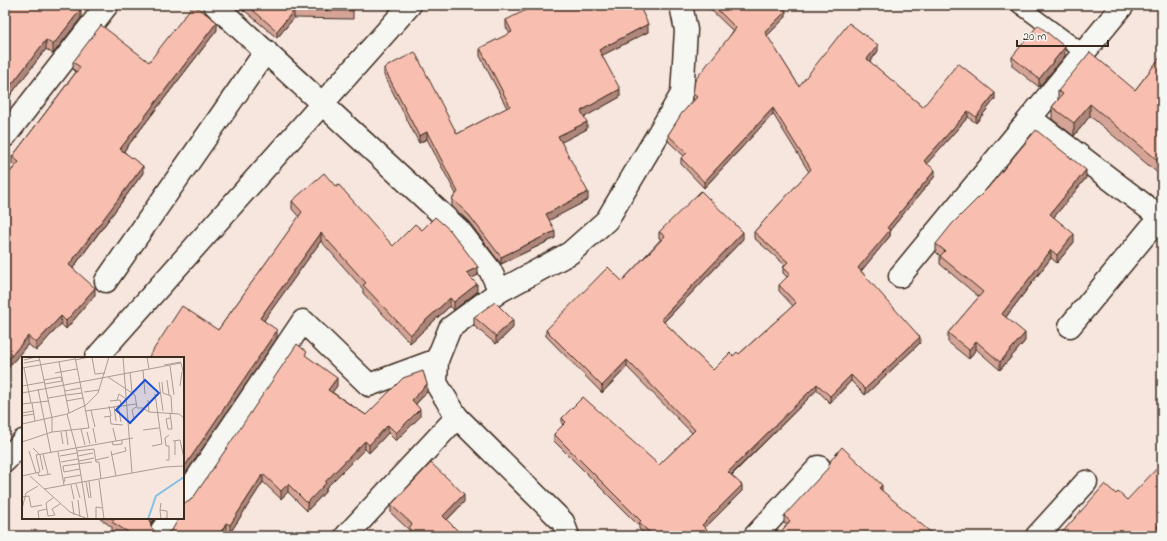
<svg xmlns="http://www.w3.org/2000/svg" width="1167" height="541" font-family="'Indie Flower',sans-serif">
<style>
.lines{fill:none;stroke-linecap:round;stroke-linejoin:round}
.service-casing{stroke:#3b2a1e;stroke-width:18}
.minor-casing{stroke:#3b2a1e;stroke-width:25}
.tertiary-casing{stroke:#3b2a1e;stroke-width:25}
.service{stroke:#f6f6f2;stroke-width:15}
.minor{stroke:#f6f6f2;stroke-width:22}
.tertiary{stroke:#f6f6f2;stroke-width:22}
.wall{fill:#d5a497;stroke:#3b2a1e}
.shaded-wall{fill:#ae867b;stroke:#3b2a1e}
.building{fill:#f8bfb0;stroke:#3b2a1e}
.inset-river{fill:none;stroke:#84c1e4;stroke-width:2}
.inset-road{fill:none;stroke:#ac9b91;stroke-width:1}
.view{fill:#1d4ed8;fill-opacity:0.15;stroke:#1d4ed8;stroke-width:2}
.inset-edge{fill:none;stroke:#3b2a1e;stroke-width:2}
</style>
<rect width="100%" height="100%" fill="#f7e6de"/>
<filter id="ink" filterUnits="userSpaceOnUse"><feTurbulence type="fractalNoise" baseFrequency=".025" numOctaves="2"/><feDisplacementMap in="SourceGraphic" scale="8" xChannelSelector="R" yChannelSelector="G"/><feConvolveMatrix kernelMatrix="1 2 1 2 8 2 1 2 1" color-interpolation-filters="sRGB"/></filter>
<g filter="url(#ink)">
<g class="lines">
<g class="service-casing">
<polyline id="service" points="1019,5 1084,53"/>
</g>
<g class="minor-casing">
<g id="minor">
<polyline points="215,5 459,230 490,270 500,291"/>
<polyline points="1030,118 1160,217 1070,326"/>
<polyline points="5,136 107,5"/>
<polyline points="900,276 1123,5"/>
<polyline points="106,281 266,51"/>
<polyline points="183,499 303,321 369,385 437,360"/>
<polyline points="162,530 171,518"/>
<polyline points="346,536 457,417"/>
<polyline points="568,536 563,522 457,417 436,383 437,360 450,328 500,291 570,253 607,220 682,94 686,30 681,5"/>
<polyline points="755,536 819,467"/>
<polyline points="1037,536 1086,482"/>
</g>
</g>
<g class="tertiary-casing">
<g id="tertiary">
<polyline points="96,358 410,5"/>
<polyline points="5,461 23,441"/>
</g>
</g>
<use href="#service" class="service"/>
<use href="#minor" class="minor"/>
<use href="#tertiary" class="tertiary"/>
</g>
<g class="wall">
<polygon points="5,5 80,8 81,18 53,54 46,49 5,102"/>
<polygon points="235,5 353,5 353,19 294,18 277,38 245,11 244,12"/>
<polygon points="643,5 643,8 641,9 648,32 602,55 620,97 584,117 587,129 561,142 588,200 549,220 555,238 501,264 469,222 452,206 452,199 456,194 427,139 419,143 384,75 384,68 457,134 507,108 480,56 480,48 510,34 506,27 506,20"/>
<polygon points="706,5 781,5 781,6 786,17 767,36 799,86 878,51 870,62 923,107 995,99 976,123 968,117 927,163 935,176 890,230 890,236 861,271 920,343 865,395 851,381 830,403 817,390 732,475 742,491 705,528 713,536 647,536 639,529 639,526 554,441 554,434 563,425 562,424 562,418 659,465 692,433 627,367 602,393 546,336 546,330 622,281 661,239 659,238 659,232 743,239 664,322 713,370 733,356 739,354 793,306 779,291 779,285 787,277 783,273 783,267 785,265 754,238 754,232 809,172 773,114 704,188 681,164 681,158 684,156 668,141 668,135 694,100 693,100 693,94 733,31"/>
<polygon points="1157,5 1162,5 1162,12 1157,7"/>
<polygon points="217,30 124,151 143,173 73,268 95,295 66,329 61,324 36,351 28,344 7,369 5,367 5,178 15,166 12,164 12,157 76,72 73,69 73,62 149,62"/>
<polygon points="1162,55 1160,175 1090,116 1074,136 1052,119 1052,107 1058,100 1058,91 1135,90"/>
<polygon points="1065,56 1039,87 1012,66 1012,57"/>
<polygon points="1086,178 1054,217 1074,242 1057,263 1051,258 1006,317 1025,341 1000,370 976,349 969,359 948,342 948,333 979,297 940,264 940,256 936,252 936,244"/>
<polygon points="336,187 393,246 422,230 478,275 471,278 477,292 454,310 450,306 410,343 363,293 363,289 321,241 264,320 277,338 218,330 299,217 292,209 292,201"/>
<polygon points="474,317 513,328 496,344 474,326"/>
<polygon points="307,357 337,386 332,392 366,415 427,392 416,404 420,417 396,441 388,433 369,453 365,449 326,488 326,491 307,511 288,492 281,499 263,482 230,533 226,531 223,536 121,536 112,530 112,527 99,518 155,518 152,522 151,527 155,532 161,534 167,533 172,530 183,518 188,502 193,498"/>
<polygon points="882,490 787,525 784,523 784,516"/>
<polygon points="464,502 447,520 463,536 409,536 409,530 391,513 391,505"/>
</g>
<g class="shaded-wall">
<polygon points="75,5 82,5 75,13"/>
<polygon points="244,5 245,5 245,11 244,12"/>
<polygon points="638,5 643,5 643,8 638,10"/>
<polygon points="81,9 81,18 53,54 53,45"/>
<polygon points="294,10 294,18 277,38 277,31"/>
<polygon points="786,11 786,17 765,38 765,32"/>
<polygon points="217,22 217,30 120,156 120,149"/>
<polygon points="648,24 648,32 599,57 599,50"/>
<polygon points="46,40 46,49 5,102 5,93"/>
<polygon points="878,45 878,51 867,65 867,59"/>
<polygon points="1065,47 1065,56 1039,87 1039,79"/>
<polygon points="620,89 620,97 581,119 581,111"/>
<polygon points="995,93 995,99 976,123 976,117"/>
<polygon points="1090,104 1090,116 1074,136 1074,123"/>
<polygon points="773,108 773,114 704,188 704,182"/>
<polygon points="968,111 968,117 924,167 924,161"/>
<polygon points="587,122 587,129 558,144 558,136"/>
<polygon points="427,132 427,139 419,143 419,136"/>
<polygon points="1162,160 1162,173 1160,175 1160,162"/>
<polygon points="143,166 143,173 69,273 69,265"/>
<polygon points="935,170 935,176 890,230 890,236 858,275 858,268 887,228"/>
<polygon points="1086,170 1086,178 1050,222 1050,214"/>
<polygon points="588,192 588,200 546,222 546,214"/>
<polygon points="555,231 555,238 501,264 501,257"/>
<polygon points="743,232 743,239 661,325 661,319"/>
<polygon points="321,233 321,241 260,326 260,318"/>
<polygon points="1074,234 1074,242 1057,263 1057,255"/>
<polygon points="1051,250 1051,258 1002,322 1002,314"/>
<polygon points="478,267 478,275 466,281 466,273"/>
<polygon points="477,284 477,292 454,310 454,302"/>
<polygon points="95,288 95,295 66,329 66,321"/>
<polygon points="450,298 450,306 410,343 410,335"/>
<polygon points="61,316 61,324 36,351 36,343"/>
<polygon points="513,320 513,328 496,344 496,336"/>
<polygon points="277,330 277,338 183,477 183,469"/>
<polygon points="1025,333 1025,341 1000,370 1000,362"/>
<polygon points="28,336 28,344 7,369 7,361"/>
<polygon points="920,337 920,343 865,395 865,389"/>
<polygon points="976,341 976,349 969,359 969,350"/>
<polygon points="627,360 627,367 602,393 602,386"/>
<polygon points="851,375 851,381 830,403 830,396"/>
<polygon points="337,378 337,386 328,398 328,390"/>
<polygon points="427,384 427,392 412,408 412,400"/>
<polygon points="817,384 817,390 728,478 728,472"/>
<polygon points="420,409 420,417 396,441 396,433"/>
<polygon points="388,425 388,433 369,453 369,445"/>
<polygon points="365,441 365,449 326,488 326,491 307,511 307,503 325,482"/>
<polygon points="263,474 263,482 230,533 230,525"/>
<polygon points="288,484 288,492 281,499 281,491"/>
<polygon points="742,485 742,491 702,531 702,525"/>
<polygon points="882,485 882,492 879,488"/>
<polygon points="464,494 464,502 443,524 443,516"/>
<polygon points="151,518 155,518 152,522 150,529 150,521"/>
<polygon points="1162,521 1162,530 1157,536 1157,527"/>
<polygon points="226,523 226,531 223,536 219,536"/>
</g>
<g class="building">
<polygon points="5,5 76,5 81,9 53,45 46,40 5,93"/>
<polygon points="193,5 194,5 217,22 120,149 143,166 69,265 95,288 66,321 61,316 36,343 28,336 7,361 5,359 5,178 19,162 12,157 80,67 73,62 101,25 149,62"/>
<polygon points="247,5 353,5 353,11 294,10 277,31"/>
<polygon points="536,5 639,5 648,24 599,50 620,89 581,111 587,122 558,136 588,192 546,214 555,231 501,257 469,215 452,199 458,192 427,132 419,136 384,68 415,52 457,134 510,106 480,48 512,32 506,20"/>
<polygon points="713,5 780,5 786,11 765,32 799,86 849,23 878,45 867,59 923,107 958,63 995,93 976,117 968,111 924,161 935,170 887,228 890,230 858,268 920,337 865,389 851,375 830,396 817,384 728,472 742,485 702,525 713,536 654,536 639,523 641,521 554,434 566,422 562,418 583,397 659,465 695,430 627,360 602,386 546,330 608,267 622,281 665,236 659,232 701,191 743,232 661,319 713,370 730,353 733,356 737,352 739,354 796,303 779,285 790,274 783,267 788,262 754,232 811,169 773,108 704,182 681,158 687,153 668,135 682,113 697,97 693,94 695,80 736,28"/>
<polygon points="1038,25 1065,47 1039,79 1012,57"/>
<polygon points="1090,52 1135,90 1162,55 1162,160 1160,162 1090,104 1074,123 1052,107 1063,94 1058,91"/>
<polygon points="1036,130 1086,170 1050,214 1074,234 1057,255 1051,250 1002,314 1025,333 1000,362 976,341 969,350 948,333 983,292 940,256 945,251 936,244 952,224 987,189"/>
<polygon points="324,173 336,187 339,185 393,246 415,224 422,230 435,217 450,230 478,267 466,273 477,284 454,302 450,298 410,335 363,285 366,283 321,233 260,318 277,330 183,469 183,358 148,358 182,306 218,330 302,212 292,201"/>
<polygon points="495,302 513,320 496,336 474,317"/>
<polygon points="297,344 307,352 305,355 337,378 328,390 366,415 403,378 423,371 427,384 412,400 420,409 396,433 388,425 369,445 365,441 325,482 326,483 307,503 288,484 281,491 263,474 230,525 226,523 219,536 134,536 112,522 114,520 111,518 151,518 150,521 151,527 155,532 161,534 167,533 172,530 179,518 183,518 183,503 188,502 193,498"/>
<polygon points="842,447 882,485 879,488 935,536 777,536 790,521 784,516 828,468 831,460"/>
<polygon points="431,463 464,494 443,516 463,536 417,536 409,528 412,524 391,505"/>
<polygon points="1162,463 1162,521 1157,527 1162,533 1162,536 1059,536 1105,484 1116,494 1118,492 1127,500"/>
</g>
</g>
<g transform="translate(22 357)">
<rect width="162" height="162" fill="#f7e6de"/>
<path class="inset-river" d="M 126,162 L 134,139 L 162,120"/>
<path class="inset-road" d="M 70,0 L 73,17 L 83,16M 101,0 L 110,116M 125,0 L 127,12M 2,3 L 14,0M 53,3 L 67,0M 37,5 L 47,56M 2,6 L 18,3M 142,8 L 159,5M 148,9 L 152,38M 0,11 L 53,2M 2,11 L 9,46M 121,13 L 123,37M 108,15 L 110,35M 33,16 L 55,12M 86,20 L 113,38 L 115,51 L 121,51 L 127,55 L 157,57 L 162,61M 22,23 L 39,20 L 40,24 L 23,27M 145,23 L 147,38M 137,25 L 141,54M 140,25 L 141,36 L 149,39 L 150,56M 0,29 L 23,25M 158,29 L 160,15M 16,32 L 29,96M 43,34 L 59,31M 62,35 L 77,33M 0,36 L 159,6 L 162,18M 44,38 L 60,36M 26,41 L 44,38M 95,43 L 97,37 L 104,42M 126,43 L 127,55M 44,44 L 61,41M 88,44 L 98,43 L 99,47M 10,46 L 13,64M 0,47 L 27,44M 96,48 L 99,65M 92,49 L 94,64M 69,53 L 73,70M 63,54 L 114,47M 0,56 L 12,54M 148,56 L 150,72 L 146,72 L 144,62 L 148,61M 45,57 L 55,94 L 66,162M 0,59 L 12,57M 88,59 L 89,67 L 101,68M 82,60 L 89,59 L 87,49M 112,62 L 110,53 L 114,50M 0,67 L 45,57 L 64,48 L 76,36 L 87,0M 71,71 L 74,86M 91,71 L 94,84M 59,72 L 63,88M 121,73 L 137,71M 44,74 L 46,88M 30,75 L 67,71 L 53,0M 39,75 L 41,87M 65,75 L 68,87M 90,84 L 91,88 L 100,87 L 100,83M 151,84 L 158,83 L 162,101M 153,84 L 153,98M 0,85 L 30,75 L 30,61 L 17,0M 130,89 L 140,87 L 133,37M 11,91 L 18,98 L 21,113M 7,94 L 14,116M 55,94 L 72,92 L 74,105 L 77,105 L 79,122M 89,94 L 94,119M 36,95 L 42,128M 21,97 L 26,117M 89,98 L 104,94 L 103,90M 38,99 L 55,96M 56,99 L 71,96M 74,103 L 87,100M 144,103 L 147,103 L 147,89 L 144,89 L 143,81 L 147,78M 57,104 L 72,101M 39,105 L 56,102M 58,112 L 42,115 L 41,109 L 70,105M 16,116 L 17,119 L 29,117M 0,119 L 18,115 L 14,98 L 111,81M 8,119 L 48,155 L 66,162M 77,123 L 82,162M 67,124 L 69,141M 43,125 L 42,121 L 59,118M 64,125 L 67,141M 54,127 L 58,141M 49,128 L 52,142M 22,132 L 143,110 L 162,109M 0,140 L 7,139 L 9,150 L 20,148M 31,141 L 24,146 L 26,159 L 33,158 L 30,152 L 38,147M 56,143 L 58,160M 50,144 L 52,158M 0,152 L 4,136 L 16,129M 138,153 L 145,154 L 145,161 L 139,162 L 138,153 L 139,146M 17,162 L 16,154 L 25,152M 74,162 L 74,150 L 80,151"/>
<path class="view" d="M 123,23 L 137,36 L 108,66 L 94,53 Z"/>
<rect width="162" height="162" class="inset-edge"/>
</g>
<rect width="1167" height="541" fill="none" stroke="#f6f6f2" stroke-width="20"/>
<rect x="10" y="10" width="1147" height="521" fill="none" stroke="#3b2a1e" stroke-width="1.5" filter="url(#ink)"/>
<path d="M1017 40v6h91v-6" fill="none" stroke="#3b2a1e" stroke-width="2"/>
<text x="1023" y="40" font-size="12" fill="#3b2a1e" stroke="#f6f6f2" stroke-width="3" paint-order="stroke">20 m</text>
</svg>
